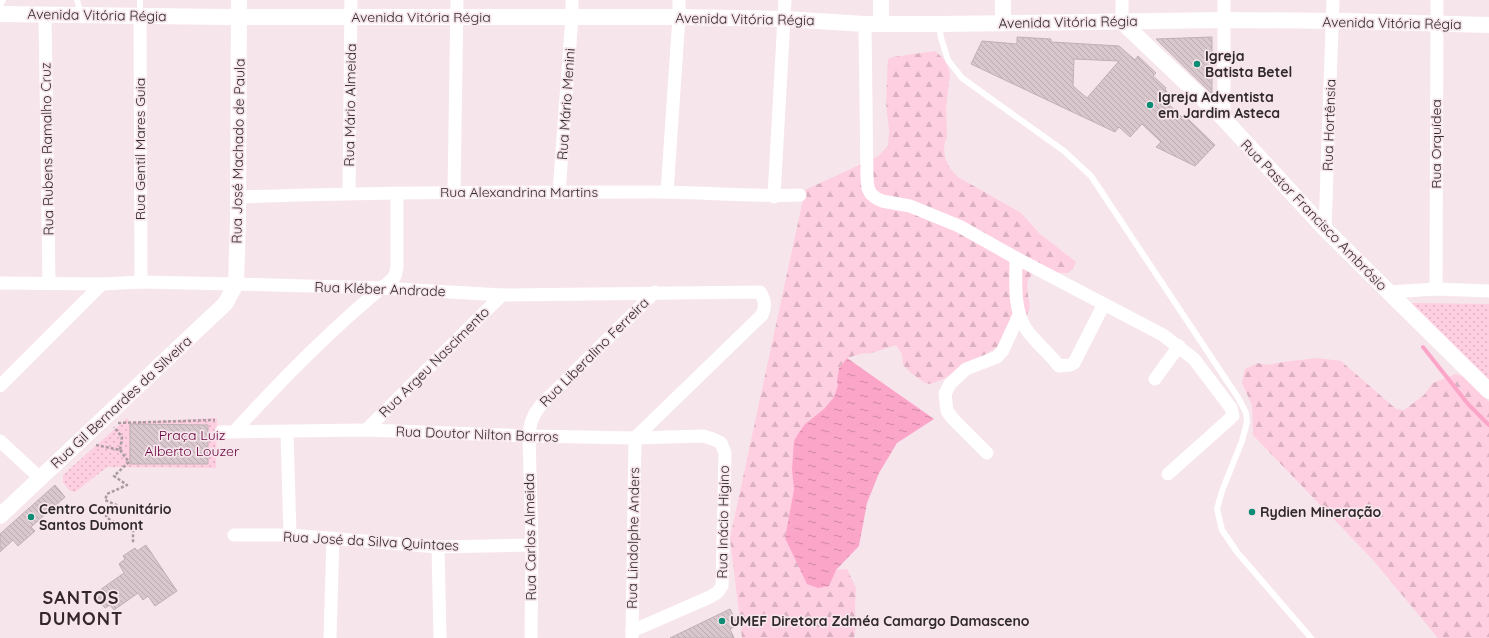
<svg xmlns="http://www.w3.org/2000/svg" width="1489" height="638" font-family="Quicksand,sans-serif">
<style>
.forest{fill:url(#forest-firs)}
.park{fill:url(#park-dots)}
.water{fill:url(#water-ripples)}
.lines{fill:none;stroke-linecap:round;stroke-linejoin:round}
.stream{stroke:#fba6c9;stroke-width:4}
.building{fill:url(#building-back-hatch);stroke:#c1afb6;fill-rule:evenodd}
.path{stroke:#a99ca1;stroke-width:2.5;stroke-dasharray:3 2;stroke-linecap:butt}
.service{stroke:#fff;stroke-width:6}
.minor{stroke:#fff;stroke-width:13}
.tertiary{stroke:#fff;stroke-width:16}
.poi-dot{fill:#0c8d73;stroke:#f7e5ec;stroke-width:1.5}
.labels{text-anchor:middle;stroke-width:3.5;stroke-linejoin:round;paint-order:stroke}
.street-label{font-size:14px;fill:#312a2d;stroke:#f7e5ec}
.poi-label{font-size:14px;font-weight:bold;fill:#312a2d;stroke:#f7e5ec;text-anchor:start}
.park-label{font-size:14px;fill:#64003b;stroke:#f7e5ec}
.district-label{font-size:18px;font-weight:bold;letter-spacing:1px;fill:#34272c;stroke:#f7e5ec}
</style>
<defs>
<pattern id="forest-firs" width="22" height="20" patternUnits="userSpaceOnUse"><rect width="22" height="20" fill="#fecee1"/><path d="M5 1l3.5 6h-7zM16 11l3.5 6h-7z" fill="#dab1c1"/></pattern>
<pattern id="park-dots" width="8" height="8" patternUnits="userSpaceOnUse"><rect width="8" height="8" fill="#fecee1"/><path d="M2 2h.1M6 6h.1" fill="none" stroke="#dab1c1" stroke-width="1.8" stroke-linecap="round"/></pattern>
<pattern id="water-ripples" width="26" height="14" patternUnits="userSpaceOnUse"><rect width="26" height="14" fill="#fba6c9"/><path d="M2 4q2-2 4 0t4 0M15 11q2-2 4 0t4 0" fill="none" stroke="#cc87a4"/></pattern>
<pattern id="building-back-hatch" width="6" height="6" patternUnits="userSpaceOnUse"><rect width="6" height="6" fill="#d9c7ce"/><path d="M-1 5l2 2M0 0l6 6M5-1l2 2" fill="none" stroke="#bbabb1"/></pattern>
</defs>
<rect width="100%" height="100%" fill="#f7e5ec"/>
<g class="forest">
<polygon points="935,51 945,60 950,73 946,108 947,137 944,145 945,158 949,167 958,177 1021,213 1039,233 1076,262 1073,269 1068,273 1035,272 1028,279 1027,289 1030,307 1021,330 982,357 965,366 943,379 931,384 925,383 911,373 903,365 902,354 896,345 872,353 860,354 847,358 839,368 838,385 834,397 824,409 805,424 793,456 794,489 785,538 795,557 829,586 835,570 847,569 856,588 855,608 856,627 854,638 742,638 730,538 805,190 877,157 888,146 889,130 886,103 888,59 893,57"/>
<polygon points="1317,358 1341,361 1396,409 1404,410 1424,395 1433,383 1456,374 1467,378 1489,402 1489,638 1438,638 1373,560 1253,435 1252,405 1242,383 1245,369 1258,363 1267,365 1283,362"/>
</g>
<g class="park">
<polygon points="1410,303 1489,304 1489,381"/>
<polygon points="127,418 130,422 217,418 216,468 107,467 75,492 70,491 63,482 63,475"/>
</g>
<polygon class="water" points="847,358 934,419 897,443 879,473 867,503 859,546 836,570 829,586 818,588 807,584 785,538 794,489 792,470 794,441 798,434 805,424 824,409 834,397 838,385 837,382 839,368"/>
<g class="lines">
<polyline class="stream" points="1423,347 1468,404 1489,425"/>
</g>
<g class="building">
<path d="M 1017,37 L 1051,39 L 1051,42 L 1119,46 L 1135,60 L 1138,56 L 1156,73 L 1153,76 L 1166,88 L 1165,89 L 1167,92 L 1162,98 L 1183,118 L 1185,116 L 1215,145 L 1195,166 L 1156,147 L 1161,142 L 1142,124 L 1130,137 L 1119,127 L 1115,132 L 971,64 L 982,41 L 1017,44 ZM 1074,59 L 1119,61 L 1087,98 L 1073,86 Z"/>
<polygon points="1212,37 1212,94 1156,39"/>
<polygon points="130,424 208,425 208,464 130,464"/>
<polygon points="55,485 65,497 31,527 35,531 18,546 13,540 0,552 0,534"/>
<polygon points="146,545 177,591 155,606 148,596 143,600 138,593 114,610 110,605 105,608 97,598 103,594 100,590 124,573 119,564 125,559 123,556 135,548 137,551"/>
<polygon points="730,609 738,625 730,629 734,638 670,638"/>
</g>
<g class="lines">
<g class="path">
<polyline points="118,423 215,420"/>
<polyline points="96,445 120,450 122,437 114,427"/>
<polyline points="120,450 129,462 114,476 127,485 107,494 105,500 119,506 119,508 106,516 111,521 133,526 133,544"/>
</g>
<g class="service">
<polyline points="77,0 81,14"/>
<polyline points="0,6 3,0"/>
<polyline points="140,15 140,0"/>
<polyline points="939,24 941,38 948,60 962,78 1064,151 1091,176 1239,399 1246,413 1247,422 1242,441 1222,491 1217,509 1222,530 1237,552 1311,638"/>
</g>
<g class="minor">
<polyline points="1122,0 1122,22"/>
<polyline points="45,15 49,283"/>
<polyline points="140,16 141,282"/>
<polyline points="865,24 867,178 868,188 871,194 876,198 882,201 910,206 959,226 1016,258 1163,335 1194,359 1231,408 1233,416 1168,474"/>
<polyline points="1224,119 1224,0"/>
<polyline points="454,192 457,0"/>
<polyline points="559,192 572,17 572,0"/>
<polyline points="667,192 679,17 679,0"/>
<polyline points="349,193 351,0"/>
<path d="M 238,197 C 377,192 516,192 655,192 C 703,192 752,197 800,195"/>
<polyline points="774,197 785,0"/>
<polyline points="1325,229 1333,0"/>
<path d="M 1016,258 C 1016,281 1013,309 1026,329 C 1035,342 1049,353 1059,366 L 1070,365 L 1074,363 L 1104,304"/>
<path d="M 0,283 L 102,284 L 141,282 L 236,284 L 382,288 L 502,295 L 760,292 C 765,300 766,306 762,315 L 635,438"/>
<polyline points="1436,289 1437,0"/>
<polyline points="1389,292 1436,289 1489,291"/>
<polyline points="1155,379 1179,346"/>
<polyline points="0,386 102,284"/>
<polyline points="366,430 502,295"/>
<polyline points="221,432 366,430 529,436 635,438 703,436 713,439 721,443 725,453 722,586 718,592 710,597 632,631"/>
<path d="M 234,432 C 282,379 333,327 389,282 L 395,276 L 397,267 L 397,193"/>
<polyline points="287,432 290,535"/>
<polyline points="0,441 40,478"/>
<polyline points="987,453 953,419 947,411 945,394 950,384 966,369 997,357 1003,350 1019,315"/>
<polyline points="234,535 290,535 438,547 532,545"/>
<polyline points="438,547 440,638"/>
<polyline points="330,638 333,538"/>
<path d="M 531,638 L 532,545 L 529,436 C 530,424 532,416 540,406 L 655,292"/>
<polyline points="632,638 635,438"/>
</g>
<g class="tertiary">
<polyline points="0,14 224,17 679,17 785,19 865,24 939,24 1224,20 1348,21 1489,25"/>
<polyline points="1122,22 1224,119 1325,229 1489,391"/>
<polyline points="1003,23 1003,0"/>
<polyline points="881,24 881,0"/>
<polyline points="0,516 210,318 225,304 236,284 238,221 239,0"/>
</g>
</g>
<g class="poi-dot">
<circle cx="1197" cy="64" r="4"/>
<circle cx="1150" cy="105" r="4"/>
<circle cx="1252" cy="512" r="4"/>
<circle cx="31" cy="517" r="4"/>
<circle cx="722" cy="621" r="4"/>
</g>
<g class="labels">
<g class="street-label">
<text transform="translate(97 15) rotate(1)" y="5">Avenida Vitória Régia</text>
<text x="421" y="22">Avenida Vitória Régia</text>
<text transform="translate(745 19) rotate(1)" y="5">Avenida Vitória Régia</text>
<text transform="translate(1068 22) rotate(-1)" y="5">Avenida Vitória Régia</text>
<text transform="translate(1392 23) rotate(1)" y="5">Avenida Vitória Régia</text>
<text transform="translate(566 104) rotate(-86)" y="5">Rua Mário Menini</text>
<text transform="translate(350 105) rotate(-89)" y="5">Rua Mário Almeida</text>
<text transform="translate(1329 125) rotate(-88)" y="5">Rua Hortênsia</text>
<text transform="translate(1436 144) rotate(-90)" y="5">Rua Orquídea</text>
<text transform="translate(47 149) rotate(-91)" y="5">Rua Rubens Ramalho Cruz</text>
<text transform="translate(140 149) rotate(-90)" y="5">Rua Gentil Mares Guia</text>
<text transform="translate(238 151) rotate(-89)" y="5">Rua José Machado de Paula</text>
<text x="519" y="197">Rua Alexandrina Martins</text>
<text transform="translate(1314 215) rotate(46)" y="5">Rua Pastor Francisco Ambrósio</text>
<text transform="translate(380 289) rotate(2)" y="5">Rua Kléber Andrade</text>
<text transform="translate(594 352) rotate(-45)" y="5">Rua Liberalino Ferreira</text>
<text transform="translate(434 362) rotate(-45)" y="5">Rua Argeu Nascimento</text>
<text transform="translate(121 402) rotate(-43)" y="5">Rua Gil Bernardes da Silveira</text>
<text transform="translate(477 434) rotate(2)" y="5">Rua Doutor Nilton Barros</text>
<text transform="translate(723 522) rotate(-89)" y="5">Rua Inácio Higino</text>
<text transform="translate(530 537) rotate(-91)" y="5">Rua Carlos Almeida</text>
<text transform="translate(633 538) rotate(-89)" y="5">Rua Lindolphe Anders</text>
<text transform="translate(371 541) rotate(3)" y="5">Rua José da Silva Quintaes</text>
</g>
<g class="poi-label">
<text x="1205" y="61">Igreja<tspan x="1205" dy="16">Batista Betel</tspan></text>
<text x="1158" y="102">Igreja Adventista<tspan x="1158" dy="16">em Jardim Asteca</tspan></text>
<text x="39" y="514">Centro Comunitário<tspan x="39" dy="16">Santos Dumont</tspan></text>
<text x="1260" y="517">Rydien Mineração</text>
<text x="730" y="626">UMEF Diretora Zdméa Camargo Damasceno</text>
</g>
<g class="park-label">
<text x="192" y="440">Praça Luiz<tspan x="192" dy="16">Alberto Louzer</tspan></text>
</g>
<g class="district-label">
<text x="81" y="604">SANTOS<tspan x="81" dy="21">DUMONT</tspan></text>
</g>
</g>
</svg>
